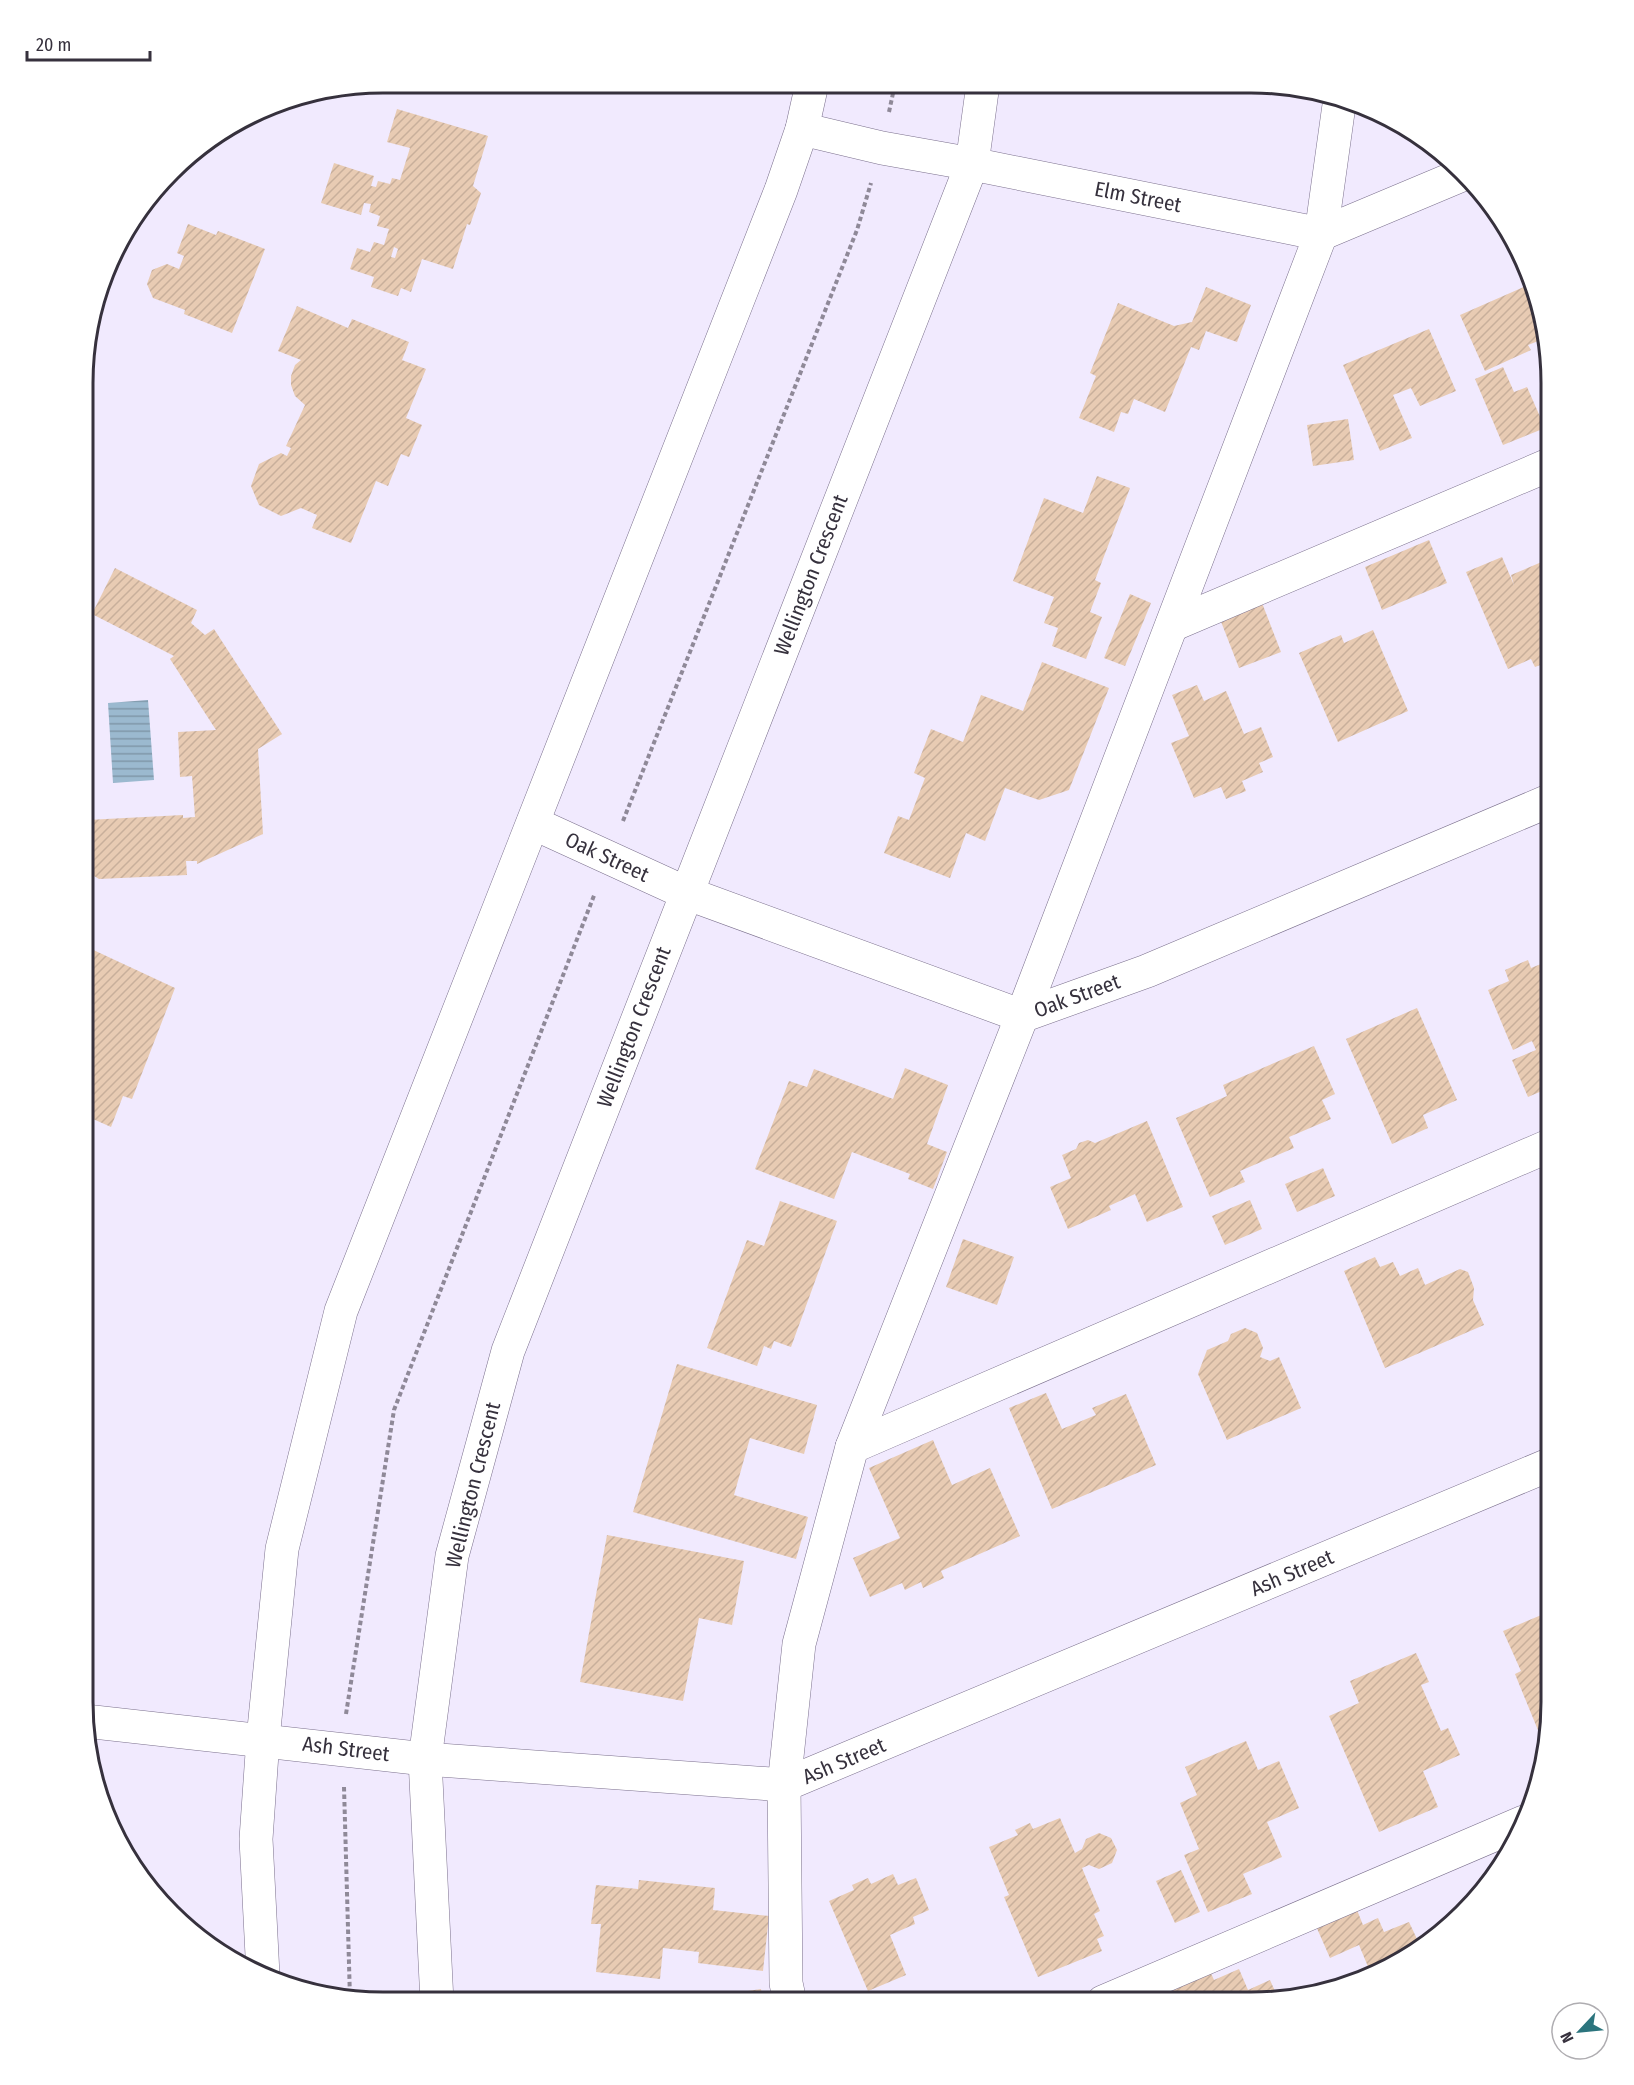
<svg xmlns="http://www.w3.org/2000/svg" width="1634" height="2085" font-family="'Fira Sans Condensed',sans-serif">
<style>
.water{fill:url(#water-rules)}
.building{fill:url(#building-hatch);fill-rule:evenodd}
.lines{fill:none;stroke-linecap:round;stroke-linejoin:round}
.minor-casing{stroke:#7b708d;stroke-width:34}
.path{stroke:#8f8998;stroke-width:4;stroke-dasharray:4.5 3;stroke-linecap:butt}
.minor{stroke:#fff;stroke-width:33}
.labels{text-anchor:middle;stroke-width:4.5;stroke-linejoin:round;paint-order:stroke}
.street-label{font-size:21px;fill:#36313d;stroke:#fff}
.rim{fill:none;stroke:#36313d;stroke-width:3}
</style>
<defs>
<pattern id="water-rules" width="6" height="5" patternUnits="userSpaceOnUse" patternTransform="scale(1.5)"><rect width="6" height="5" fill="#9bb9cf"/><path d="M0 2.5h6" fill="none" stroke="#7f97a9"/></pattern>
<pattern id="building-hatch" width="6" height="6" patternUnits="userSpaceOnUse" patternTransform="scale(1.5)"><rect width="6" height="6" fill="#e8cbb3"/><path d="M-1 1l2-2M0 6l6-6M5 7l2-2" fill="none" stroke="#c8af9b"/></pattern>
</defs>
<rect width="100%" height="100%" fill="#f1eafe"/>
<polygon class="water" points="148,700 154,780 113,783 108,703"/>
<g class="building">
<path d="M 397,109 L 488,136 L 473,186 L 481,193 L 470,225 L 467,224 L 453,269 L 422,259 L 411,292 L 401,288 L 398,296 L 371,287 L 374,277 L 350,269 L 357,248 L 370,252 L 374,242 L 384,245 L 389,229 L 377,226 L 380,216 L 369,212 L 371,204 L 364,203 L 361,215 L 321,203 L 334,163 L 374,176 L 371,186 L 376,187 L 378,181 L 390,184 L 392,178 L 400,180 L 410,148 L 387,142 ZM 394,247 L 398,249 L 395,258 L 391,257 Z"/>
<polygon points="188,224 216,235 218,231 265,249 232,333 184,314 185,310 153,298 147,284 152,270 167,264 179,269 184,256 177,253"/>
<polygon points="1528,285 1543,320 1546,338 1528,345 1531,350 1485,371 1460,315"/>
<polygon points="1206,287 1251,305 1237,342 1206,331 1199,350 1191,347 1165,412 1134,399 1128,414 1121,412 1114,432 1079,418 1096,376 1090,373 1118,303 1174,326 1192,322"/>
<polygon points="297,306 348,328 352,319 409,342 402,360 426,369 406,418 422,425 409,457 401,454 388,486 376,481 351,543 312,528 317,515 301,508 281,516 259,505 251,486 259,464 281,453 287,456 291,448 286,446 305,405 295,396 291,385 291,376 295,365 301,360 278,351"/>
<polygon points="1429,329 1456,391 1420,406 1411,388 1393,395 1412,438 1380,451 1343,365"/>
<polygon points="1503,367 1514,392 1527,387 1545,428 1503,445 1475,379"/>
<polygon points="1348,419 1354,460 1313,466 1307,425"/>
<polygon points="1097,476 1130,488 1095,580 1101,583 1090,612 1102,617 1086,659 1052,646 1058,628 1044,623 1054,597 1013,581 1044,498 1083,513"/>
<polygon points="1429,540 1447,583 1382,610 1365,567"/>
<polygon points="1502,557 1514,585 1511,575 1551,558 1551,649 1547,651 1551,661 1535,667 1531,659 1508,669 1466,572"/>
<polygon points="115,568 197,610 191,623 205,635 214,629 282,734 258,749 263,834 197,864 197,861 186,861 187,875 99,879 84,870 84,826 87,820 183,815 183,818 195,817 192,776 180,777 178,732 216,730 170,659 174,656 92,614"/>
<polygon points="1130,594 1151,603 1125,666 1104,658"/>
<polygon points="1262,603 1281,652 1239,668 1220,619"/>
<polygon points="1373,630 1408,711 1338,742 1299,653 1341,635 1344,643"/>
<polygon points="1042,662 1109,688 1069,790 1039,800 1005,788 985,841 966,833 950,878 884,853 898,816 909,820 925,778 914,773 931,729 963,742 981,695 1023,711"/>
<polygon points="1197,685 1204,701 1226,691 1244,734 1261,727 1273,757 1259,763 1263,772 1242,781 1246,791 1226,799 1221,787 1194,798 1171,743 1189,736 1172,695"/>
<polygon points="87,947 175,988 132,1099 123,1096 111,1127 84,1115 84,955"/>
<polygon points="1528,960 1531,968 1551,960 1551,1030 1543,1034 1549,1048 1551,1047 1551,1087 1528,1097 1512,1060 1536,1050 1532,1041 1513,1050 1488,990 1509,981 1505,970"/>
<polygon points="1417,1008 1457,1100 1423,1115 1428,1128 1392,1144 1346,1039"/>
<polygon points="1314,1046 1335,1094 1322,1100 1331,1119 1289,1137 1294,1148 1240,1171 1245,1182 1210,1197 1176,1118 1227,1096 1223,1085"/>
<polygon points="905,1068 948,1085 927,1144 947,1152 933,1189 908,1179 910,1174 852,1152 834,1199 755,1169 789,1081 807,1087 814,1069 893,1099"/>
<polygon points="1147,1121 1183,1207 1147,1222 1135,1194 1109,1206 1111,1210 1068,1229 1050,1187 1071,1178 1062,1155 1076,1149 1079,1143 1088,1140 1095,1143"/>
<polygon points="1323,1168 1335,1196 1297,1212 1285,1184"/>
<polygon points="1250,1200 1262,1229 1225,1245 1212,1216"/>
<polygon points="780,1201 837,1221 791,1347 774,1341 771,1349 764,1346 757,1366 707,1348 747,1240 764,1246"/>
<polygon points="963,1239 1014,1257 997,1305 946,1287"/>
<polygon points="1375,1257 1380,1267 1393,1262 1400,1276 1418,1268 1425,1285 1460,1269 1468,1272 1474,1288 1473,1300 1484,1325 1385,1368 1344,1271"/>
<polygon points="1245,1328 1257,1333 1263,1348 1260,1357 1270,1361 1279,1357 1301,1408 1227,1440 1198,1374 1207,1350 1228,1341 1231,1334"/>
<polygon points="677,1364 817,1405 804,1454 750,1438 734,1495 808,1517 796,1559 633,1512"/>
<polygon points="1046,1393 1062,1429 1096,1415 1092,1408 1126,1394 1156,1465 1052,1509 1009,1408"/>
<polygon points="933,1440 952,1485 990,1468 1020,1536 941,1571 944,1578 923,1588 921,1582 905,1590 902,1583 870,1597 853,1558 900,1538 869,1468"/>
<polygon points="607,1535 744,1561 732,1625 699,1618 683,1701 580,1682"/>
<polygon points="1551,1611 1551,1722 1548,1738 1542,1740 1515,1674 1521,1671 1503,1631"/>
<polygon points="1416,1653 1429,1682 1421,1685 1441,1731 1448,1728 1460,1755 1423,1771 1438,1807 1379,1832 1329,1716 1359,1703 1350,1681"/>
<polygon points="1246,1741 1258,1770 1279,1761 1299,1808 1267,1822 1282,1857 1243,1874 1252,1894 1208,1912 1184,1855 1199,1849 1180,1803 1197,1795 1185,1767"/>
<polygon points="1060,1818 1075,1853 1082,1849 1086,1839 1099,1833 1111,1838 1117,1850 1112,1863 1099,1869 1089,1865 1082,1868 1100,1911 1094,1914 1104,1936 1097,1939 1102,1951 1038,1977 1004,1897 1009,1895 989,1847 1018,1835 1015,1830 1030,1823 1033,1829"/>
<polygon points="1181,1870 1200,1912 1175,1923 1156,1881"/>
<polygon points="893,1874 898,1885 916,1878 929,1910 913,1917 915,1924 890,1935 906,1975 868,1991 829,1901 854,1890 852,1885 868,1878 871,1884"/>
<polygon points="639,1880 715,1888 713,1910 769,1916 763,1971 698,1963 699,1952 663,1948 660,1979 596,1972 601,1924 591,1924 596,1885 638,1889"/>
<polygon points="1353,1900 1363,1925 1378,1918 1384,1932 1409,1922 1417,1939 1435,1932 1437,1935 1401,1962 1362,1979 1360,1973 1369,1969 1359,1945 1330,1958 1312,1917"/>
<polygon points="1205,1960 1214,1980 1239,1969 1248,1990 1270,1980 1279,2000 1177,2002 1166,1977"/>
<polygon points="761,1989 763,2002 682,2002 682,2001"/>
</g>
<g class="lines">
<g class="minor-casing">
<g id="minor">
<polyline points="802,129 882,148 972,164 1321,234 1464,174"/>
<polyline points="1172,625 1551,464"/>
<polyline points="533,823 686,893 1022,1016 1147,971 1551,800"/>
<polyline points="852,1447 1551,1145"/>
<polyline points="85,1721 425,1759 784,1785 1551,1464"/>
<polyline points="263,1975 256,1839 263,1739 282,1549 341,1311 781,190 802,129 812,84"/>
<polyline points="437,2002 425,1759 452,1556 508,1351 972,164 983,84"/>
<polyline points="790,2002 786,1983 784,1785 799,1644 852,1447 1022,1016 1321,234 1340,98"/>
<polyline points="1103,2002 1524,1822"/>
</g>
</g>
<g class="path">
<polyline points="889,112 895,84"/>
<polyline points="623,821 857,230 871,183"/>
<polyline points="346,1714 394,1410 595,893"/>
<polyline points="344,1787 350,1999"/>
</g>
<use href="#minor" class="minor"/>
</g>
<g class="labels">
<g class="street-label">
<text transform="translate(1138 197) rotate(11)" y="7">Elm Street</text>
<text transform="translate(811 575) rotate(-69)" y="7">Wellington Crescent</text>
<text transform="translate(607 857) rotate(25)" y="7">Oak Street</text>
<text transform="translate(1077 996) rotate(-20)" y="7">Oak Street</text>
<text transform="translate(634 1027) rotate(-69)" y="7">Wellington Crescent</text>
<text transform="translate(473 1485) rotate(-76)" y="7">Wellington Crescent</text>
<text transform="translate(1292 1573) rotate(-23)" y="7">Ash Street</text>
<text transform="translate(346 1749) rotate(7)" y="7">Ash Street</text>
<text transform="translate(844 1761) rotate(-23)" y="7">Ash Street</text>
</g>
</g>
<path d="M0 0H1634V2085H0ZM383 93H1251A290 290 0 0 1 1541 383V1702A290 290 0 0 1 1251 1992H383A290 290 0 0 1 93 1702V383A290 290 0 0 1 383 93Z" fill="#fff" fill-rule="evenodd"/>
<path class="rim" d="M383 93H1251A290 290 0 0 1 1541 383V1702A290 290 0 0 1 1251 1992H383A290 290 0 0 1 93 1702V383A290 290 0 0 1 383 93Z"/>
<g transform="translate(1580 2031) rotate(244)"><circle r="28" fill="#ffffff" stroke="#afadb1" stroke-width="1.5"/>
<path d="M0-4.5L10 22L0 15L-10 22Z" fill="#2b747d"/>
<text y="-9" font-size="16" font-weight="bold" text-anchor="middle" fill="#36313d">N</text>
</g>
<path d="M27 51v9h123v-9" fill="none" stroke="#36313d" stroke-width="3"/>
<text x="36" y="51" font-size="18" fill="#36313d" stroke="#ffffff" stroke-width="4.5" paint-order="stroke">20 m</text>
</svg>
